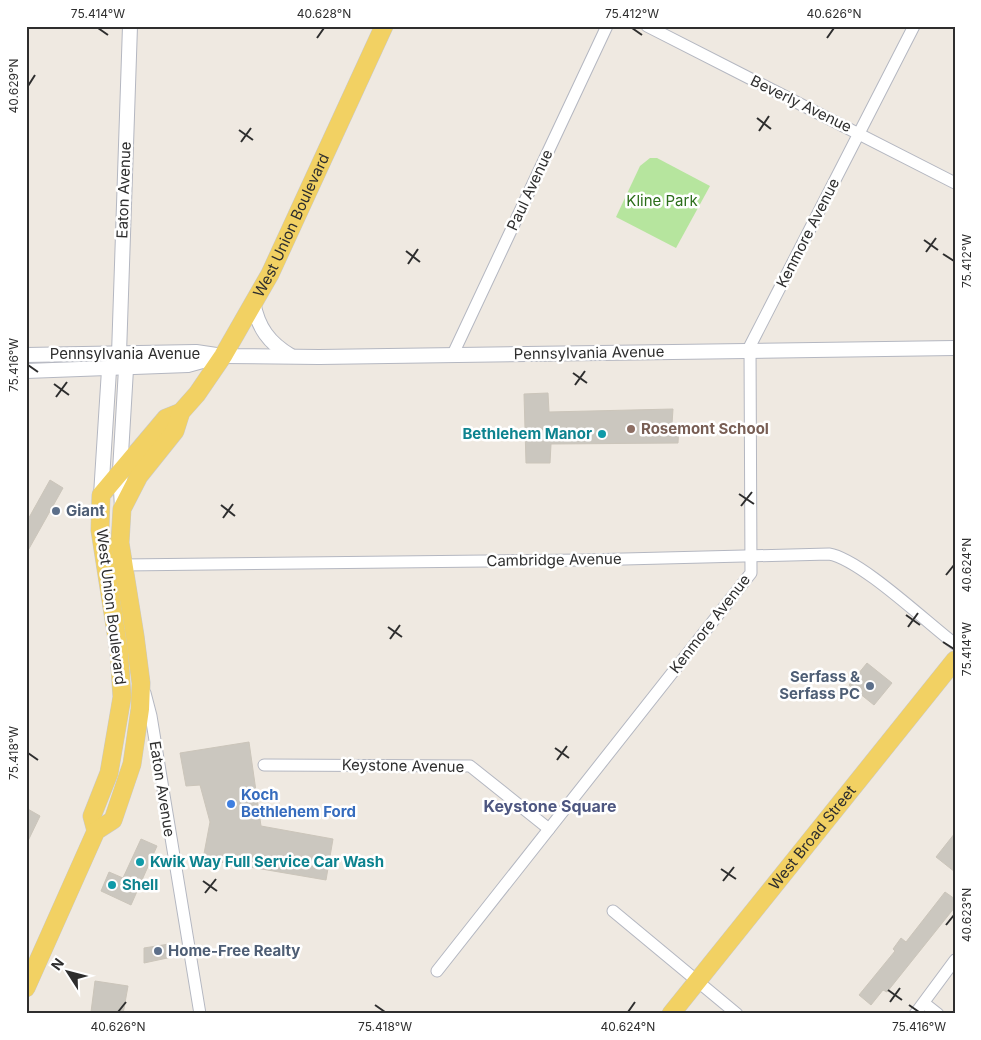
<svg xmlns="http://www.w3.org/2000/svg" width="981" height="1040" font-family="Inter,sans-serif">
<style>
.green{fill:#b6e59e}
.building{fill:#cbc7bf;stroke:#cbc5ba}
.lines{fill:none;stroke-linecap:round;stroke-linejoin:round}
.minor-casing{stroke:#b4b7c1;stroke-width:13}
.tertiary-casing{stroke:#b4b7c1;stroke-width:16}
.primary-casing{stroke:#c9c9c9;stroke-width:19}
.minor{stroke:#fff;stroke-width:11}
.tertiary{stroke:#fff;stroke-width:14}
.primary{stroke:#f2d163;stroke-width:18}
.ticks{fill:none;stroke:#2e2e2e;stroke-width:2}
.education-dot{fill:#8d6e63;stroke:#fff;stroke-width:2}
.culture-dot{fill:#0f9aa8;stroke:#fff;stroke-width:2}
.service-dot{fill:#5c6f8a;stroke:#fff;stroke-width:2}
.shop-dot{fill:#3f7fe0;stroke:#fff;stroke-width:2}
.labels{text-anchor:middle;stroke-width:5;stroke-linejoin:round;paint-order:stroke}
.street-label{font-size:15px;fill:#2e2e2e;stroke:#fff}
.park-label{font-size:15px;fill:#2c6e1b;stroke:#fff}
.education-label{font-size:15px;font-weight:bold;fill:#785e54;stroke:#fff;text-anchor:start}
.culture-label{font-size:15px;font-weight:bold;fill:#0d838f;stroke:#fff;text-anchor:start}
.service-label{font-size:15px;font-weight:bold;fill:#4e5e75;stroke:#fff;text-anchor:start}
.shop-label{font-size:15px;font-weight:bold;fill:#366cbe;stroke:#fff;text-anchor:start}
.neighbourhood-label{font-size:16px;font-weight:bold;fill:#4d5680;stroke:#fff}
.neatline{fill:none;stroke:#2e2e2e;stroke-width:2}
.ticks-label{font-size:12px;text-anchor:middle;fill:#2e2e2e}
</style>
<rect width="100%" height="100%" fill="#efe9e1"/>
<polygon class="green" points="650,158 657,158 710,186 676,248 616,217 640,166"/>
<g class="building">
<polygon points="548,393 549,412 673,409 672,424 679,424 678,443 551,444 550,463 526,463 524,394"/>
<polygon points="50,480 63,488 26,554 26,523"/>
<polygon points="867,663 892,683 874,705 849,685"/>
<polygon points="249,742 261,826 333,839 326,880 203,859 210,822 200,785 186,786 180,753"/>
<polygon points="26,808 40,816 26,845"/>
<polygon points="955,833 955,872 936,857"/>
<polygon points="141,839 157,846 131,905 101,891 109,872 123,878"/>
<polygon points="945,892 955,899 955,907 887,992 883,990 871,1005 859,995 895,951 893,949 901,938 906,942"/>
<polygon points="169,944 172,957 144,963 144,948"/>
<polygon points="95,981 128,986 123,1014 91,1012"/>
</g>
<g class="lines">
<g class="minor-casing">
<g id="minor">
<polyline points="647,26 955,183"/>
<polyline points="453,354 607,26"/>
<path d="M 123,565 L 584,560 L 829,554 C 860,559 926,622 955,644"/>
<polyline points="145,693 151,716 200,1014"/>
<polyline points="264,765 470,766 549,829"/>
<polyline points="613,911 737,1014"/>
<polyline points="437,971 751,573 750,346 914,26"/>
<polyline points="924,1003 938,1014"/>
<polyline points="915,1014 955,960"/>
</g>
</g>
<g class="tertiary-casing">
<g id="tertiary">
<path d="M 253,302 C 258,328 269,343 291,356"/>
<polyline points="26,355 196,352 223,356 319,357 955,348"/>
<polyline points="26,371 188,365 217,357"/>
<polyline points="101,495 109,370 113,363"/>
<polyline points="122,509 120,471 126,369 119,354 130,26"/>
</g>
</g>
<g class="primary-casing">
<g id="primary">
<polyline points="96,831 92,816 109,773 122,697 119,652 100,530 101,495 166,418 181,412"/>
<path id="s1" d="M 26,988 L 96,831 L 113,820 L 132,764 L 140,709 L 141,683 L 135,636 L 120,543 L 122,509 L 139,476 L 175,431 L 181,412 L 197,394 L 223,356 L 270,274 L 384,26"/>
<path id="s2" d="M 671,1014 L 955,660"/>
</g>
</g>
<use href="#minor" class="minor"/>
<use href="#tertiary" class="tertiary"/>
<use href="#primary" class="primary"/>
</g>
<path class="ticks" d="M 98,28 L 108,35M 632,28 L 642,35M 317,38 L 324,28M 827,38 L 834,28M 28,86 L 35,75M 757,118 L 771,129M 239,130 L 253,140M 759,131 L 769,116M 241,142 L 251,128M 924,240 L 938,250M 406,251 L 420,262M 926,252 L 936,238M 943,254 L 954,261M 408,264 L 418,249M 28,365 L 38,372M 573,373 L 587,383M 54,384 L 69,395M 575,385 L 585,371M 56,397 L 67,382M 739,494 L 754,504M 221,505 L 235,516M 741,506 L 752,492M 223,518 L 233,504M 946,575 L 954,565M 906,615 L 920,625M 388,627 L 402,637M 908,627 L 918,613M 390,639 L 400,625M 943,642 L 954,649M 555,748 L 569,758M 28,753 L 38,760M 557,760 L 567,746M 721,869 L 736,879M 203,881 L 217,891M 723,881 L 734,867M 205,893 L 216,879M 946,925 L 954,915M 888,990 L 902,1000M 890,1002 L 900,988M 375,1005 L 385,1012M 909,1005 L 919,1012M 118,1012 L 126,1002M 628,1012 L 635,1002"/>
<circle class="education-dot" cx="631" cy="429" r="5"/>
<g class="culture-dot">
<circle cx="602" cy="434" r="5"/>
<circle cx="140" cy="862" r="5"/>
<circle cx="112" cy="885" r="5"/>
</g>
<g class="service-dot">
<circle cx="56" cy="511" r="5"/>
<circle cx="870" cy="686" r="5"/>
<circle cx="158" cy="951" r="5"/>
</g>
<circle class="shop-dot" cx="231" cy="804" r="5"/>
<g class="labels">
<g class="street-label">
<text transform="translate(801 104) rotate(26)" y="5">Beverly Avenue</text>
<text transform="translate(124 190) rotate(-88)" y="5">Eaton Avenue</text>
<text transform="translate(530 190) rotate(-65)" y="5">Paul Avenue</text>
<text dy="5" stroke="none"><textPath href="#s1" startOffset="841">West Union Boulevard</textPath></text>
<text transform="translate(808 233) rotate(-63)" y="5">Kenmore Avenue</text>
<text transform="translate(589 353) rotate(-1)" y="5">Pennsylvania Avenue</text>
<text x="125" y="359">Pennsylvania Avenue</text>
<text transform="translate(554 560) rotate(-1)" y="5">Cambridge Avenue</text>
<text transform="translate(111 607) rotate(83)" y="5">West Union Boulevard</text>
<text transform="translate(710 624) rotate(-52)" y="5">Kenmore Avenue</text>
<text transform="translate(403 766) rotate(1)" y="5">Keystone Avenue</text>
<text transform="translate(162 789) rotate(81)" y="5">Eaton Avenue</text>
<text dy="5" stroke="none"><textPath href="#s2" startOffset="226">West Broad Street</textPath></text>
</g>
<g class="park-label">
<text x="662" y="206">Kline Park</text>
</g>
<g class="education-label">
<text x="641" y="434">Rosemont School</text>
</g>
<g class="culture-label">
<text x="592" y="439" text-anchor="end">Bethlehem Manor</text>
<text x="150" y="867">Kwik Way Full Service Car Wash</text>
<text x="122" y="890">Shell</text>
</g>
<g class="service-label">
<text x="66" y="516">Giant</text>
<text x="860" y="682" text-anchor="end">Serfass &amp;<tspan x="860" dy="17">Serfass PC</tspan></text>
<text x="168" y="956">Home-Free Realty</text>
</g>
<g class="shop-label">
<text x="241" y="800">Koch<tspan x="241" dy="17">Bethlehem Ford</tspan></text>
</g>
<g class="neighbourhood-label">
<text x="550" y="812">Keystone Square</text>
</g>
</g>
<rect width="981" height="1040" fill="none" stroke="#ffffff" stroke-width="55"/>
<g transform="translate(68 972) rotate(306)" stroke="#ffffff" stroke-width="4" paint-order="stroke">
<path d="M0-4L9 19L0 12L-9 19Z" fill="#2e2e2e"/>
<text y="-8" font-size="14" font-weight="bold" text-anchor="middle" fill="#2e2e2e">N</text>
</g>
<rect x="28" y="28" width="926" height="984" class="neatline"/>
<g class="ticks-label">
<text x="98" y="18">75.414°W</text>
<text x="324" y="18">40.628°N</text>
<text x="632" y="18">75.412°W</text>
<text x="834" y="18">40.626°N</text>
<text transform="translate(14 86) rotate(-90)" y="4">40.629°N</text>
<text transform="translate(967 261) rotate(-90)" y="4">75.412°W</text>
<text transform="translate(14 365) rotate(-90)" y="4">75.416°W</text>
<text transform="translate(967 565) rotate(-90)" y="4">40.624°N</text>
<text transform="translate(967 649) rotate(-90)" y="4">75.414°W</text>
<text transform="translate(14 753) rotate(-90)" y="4">75.418°W</text>
<text transform="translate(967 915) rotate(-90)" y="4">40.623°N</text>
<text x="118" y="1031">40.626°N</text>
<text x="385" y="1031">75.418°W</text>
<text x="628" y="1031">40.624°N</text>
<text x="919" y="1031">75.416°W</text>
</g>
</svg>
